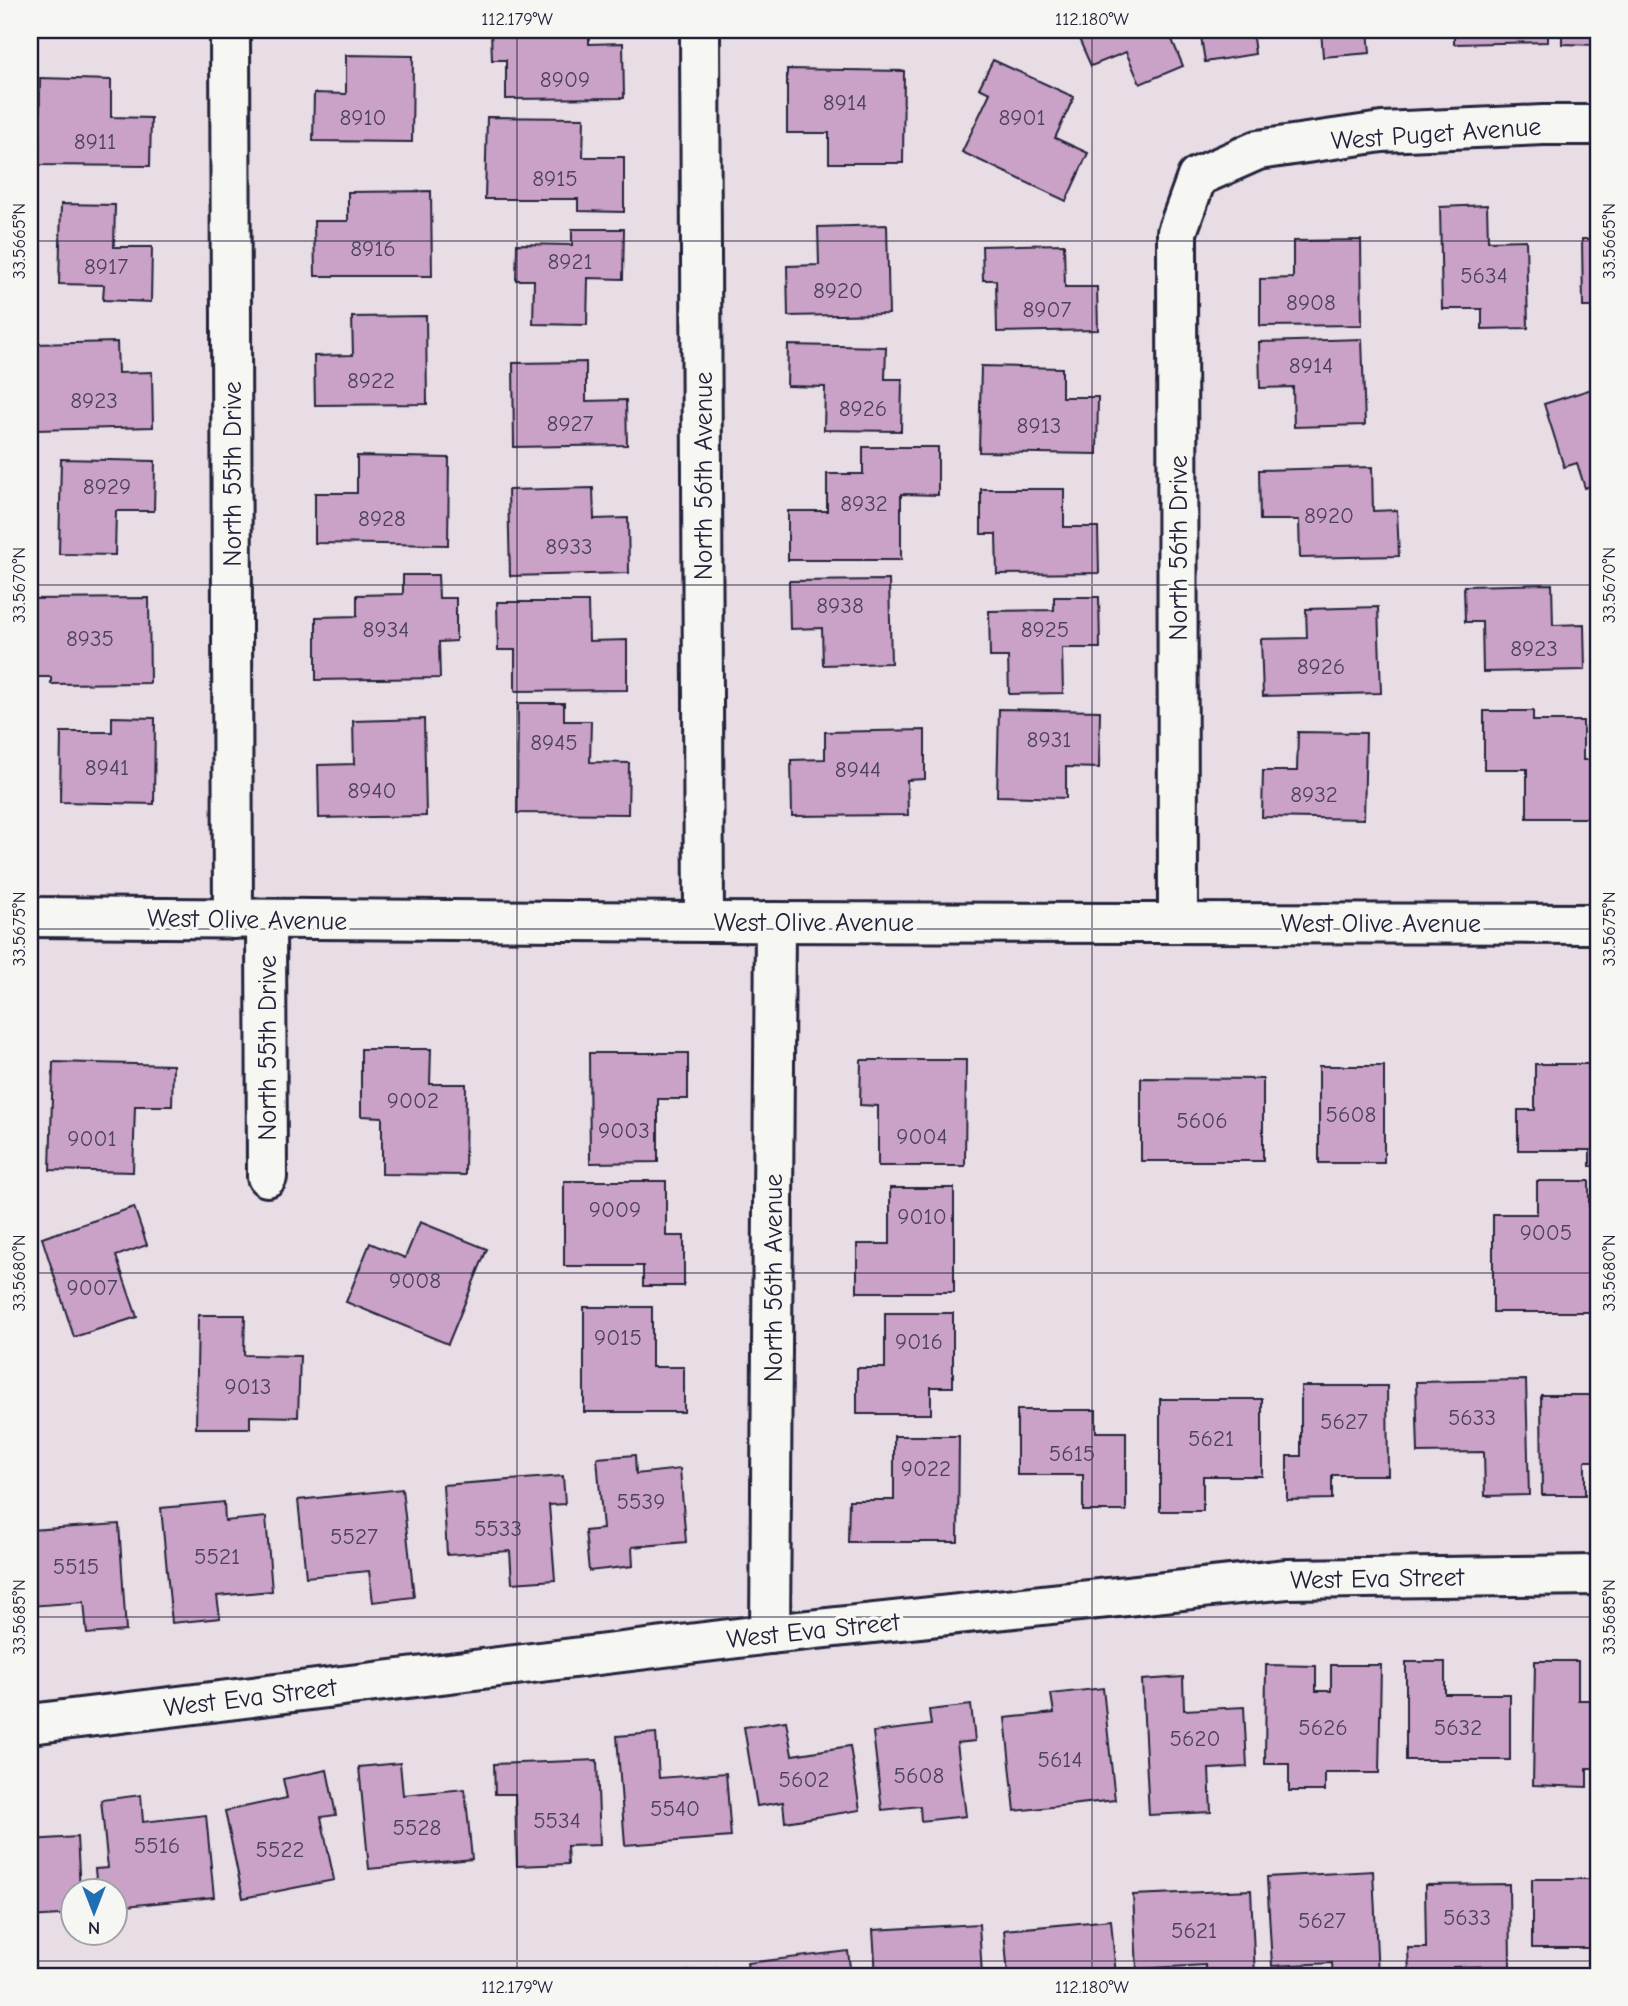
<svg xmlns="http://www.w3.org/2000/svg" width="1628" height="2006" font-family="'Comic Neue',sans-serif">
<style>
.building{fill:#cba2c7;stroke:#22223b;stroke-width:2}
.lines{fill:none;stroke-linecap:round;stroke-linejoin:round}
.street-casing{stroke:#22223b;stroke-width:44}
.secondary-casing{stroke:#22223b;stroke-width:44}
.street{stroke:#f6f6f2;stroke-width:38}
.secondary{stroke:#f6f6f2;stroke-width:38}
.ticks{fill:none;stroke:#22223b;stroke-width:2;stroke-opacity:0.45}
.labels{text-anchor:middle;stroke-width:7;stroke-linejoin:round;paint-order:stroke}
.number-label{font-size:23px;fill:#4c425e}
.street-label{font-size:26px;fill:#22223b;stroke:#f6f6f2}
.neatline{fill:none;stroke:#22223b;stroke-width:2.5}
.ticks-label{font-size:18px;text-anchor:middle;fill:#22223b}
</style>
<rect width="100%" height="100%" fill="#e9dde5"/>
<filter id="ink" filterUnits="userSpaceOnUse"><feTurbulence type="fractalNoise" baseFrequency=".0143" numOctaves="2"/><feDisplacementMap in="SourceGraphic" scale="14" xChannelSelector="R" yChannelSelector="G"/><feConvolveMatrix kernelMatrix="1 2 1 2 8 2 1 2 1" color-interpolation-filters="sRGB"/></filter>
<g filter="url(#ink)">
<g class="building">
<polygon points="491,30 589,30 589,44 623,43 624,98 506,99 506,60 492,60"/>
<polygon points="818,30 898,30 898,34 818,36"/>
<polygon points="1075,30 1168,30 1183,66 1140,84 1126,52 1091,66"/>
<polygon points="1200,30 1252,30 1255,54 1205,62"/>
<polygon points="1321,30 1368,30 1370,53 1323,57"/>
<polygon points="1454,30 1548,30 1548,42 1454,44"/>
<polygon points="1562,30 1598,30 1598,45 1562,44"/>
<polygon points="346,55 413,56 412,142 313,141 314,93 346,94"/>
<polygon points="993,60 1074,97 1055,138 1088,153 1066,201 962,152 990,93 979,88"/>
<polygon points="787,69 904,71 903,163 829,163 829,133 787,133"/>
<polygon points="40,78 111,80 111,117 151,118 150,166 39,165"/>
<polygon points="487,117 584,118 583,157 624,157 624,212 578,211 578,199 485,199"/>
<polygon points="431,191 432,276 315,276 314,221 348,221 348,192"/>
<polygon points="61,204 115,205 114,247 152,247 151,302 103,300 104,285 59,284"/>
<polygon points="1487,205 1488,241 1526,240 1528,328 1482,329 1482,309 1442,309 1440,207"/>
<polygon points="887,225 889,314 788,316 787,266 819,265 818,227"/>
<polygon points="572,229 624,229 623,279 588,278 587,325 533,324 534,280 516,280 517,244 572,245"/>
<polygon points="1582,239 1598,239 1598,307 1583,307"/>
<polygon points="1361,240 1362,325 1260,326 1260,279 1293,278 1293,241"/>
<polygon points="1064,244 1065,287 1097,287 1098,330 997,332 996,280 983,280 982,246"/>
<polygon points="426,316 427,404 315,405 314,356 353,355 352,317"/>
<polygon points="1362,339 1365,425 1294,427 1293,387 1260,388 1259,342"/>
<polygon points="117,342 118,373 152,372 153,427 36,430 34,344"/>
<polygon points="788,345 886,347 885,379 902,379 901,431 824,430 825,387 787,386"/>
<polygon points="586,362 586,401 626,400 627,445 514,447 513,363"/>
<polygon points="981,366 1062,368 1062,397 1098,397 1097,454 979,452"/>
<polygon points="1598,387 1598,483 1585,488 1577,463 1564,467 1544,404"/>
<polygon points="863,447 938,447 938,495 901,494 901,560 788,560 788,511 827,511 827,474 863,474"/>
<polygon points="357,456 449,458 448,545 315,543 315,493 357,493"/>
<polygon points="61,459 155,461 154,511 116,511 115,555 59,554"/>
<polygon points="1372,467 1373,511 1397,510 1399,556 1300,558 1299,520 1260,520 1259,470"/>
<polygon points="593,488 594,519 628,518 629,573 510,576 508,490"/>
<polygon points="981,489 1064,489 1064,527 1098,527 1099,573 997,574 996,534 981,534"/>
<polygon points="403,575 438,575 439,598 456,598 456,641 439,642 440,678 316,680 316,617 357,616 357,595 403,594"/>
<polygon points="889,580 891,663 823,665 822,628 790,629 789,581"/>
<polygon points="1552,584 1553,625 1584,624 1585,670 1483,672 1482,622 1465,622 1464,586"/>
<polygon points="1054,597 1099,597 1100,648 1062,648 1063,693 1009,694 1008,657 990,657 989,611 1054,610"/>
<polygon points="149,598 150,683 51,684 51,677 30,677 30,599"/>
<polygon points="497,602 588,602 589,641 627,640 627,690 515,691 515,650 498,650"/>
<polygon points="1378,607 1381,693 1263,696 1261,639 1307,638 1306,609"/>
<polygon points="518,703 564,703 564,721 591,721 590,762 629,763 628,814 517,813"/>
<polygon points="999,709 1100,711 1099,768 1066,767 1066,798 997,796"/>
<polygon points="1484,711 1533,711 1533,721 1583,721 1583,760 1598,760 1598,818 1527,818 1527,769 1484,769"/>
<polygon points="112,717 155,718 154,804 60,802 61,732 112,732"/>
<polygon points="424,719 426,816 319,818 318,765 354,764 353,721"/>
<polygon points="925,730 925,779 907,780 908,815 792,816 791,760 825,759 825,732"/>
<polygon points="1298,732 1366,733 1364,819 1262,817 1263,771 1297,771"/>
<polygon points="361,1049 431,1049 430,1084 466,1084 465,1175 382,1174 382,1117 361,1116"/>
<polygon points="589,1053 688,1053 688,1099 658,1099 658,1162 590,1163"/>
<polygon points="861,1060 966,1060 965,1166 878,1166 878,1106 860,1105"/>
<polygon points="53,1062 173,1065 172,1106 135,1106 133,1172 50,1170"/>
<polygon points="1535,1064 1598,1064 1598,1166 1590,1166 1590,1150 1518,1150 1518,1110 1535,1110"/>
<rect x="1319" y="1066" width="65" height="97"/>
<polygon points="1141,1078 1263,1079 1263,1161 1141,1161"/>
<polygon points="564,1181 666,1181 666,1236 684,1236 684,1286 643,1286 643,1266 564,1266"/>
<polygon points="1537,1181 1589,1181 1589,1207 1598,1207 1598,1250 1595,1250 1595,1312 1493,1312 1493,1214 1537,1214"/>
<polygon points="890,1188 954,1188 954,1292 857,1292 857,1244 890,1244"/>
<polygon points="134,1207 147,1245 116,1256 137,1317 74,1337 42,1238"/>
<polygon points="420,1222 487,1249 448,1344 346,1302 370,1243 405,1258"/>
<polygon points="584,1307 652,1307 652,1367 684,1367 684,1412 584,1412"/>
<polygon points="885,1313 953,1313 953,1387 931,1387 931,1414 857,1414 857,1368 885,1368"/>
<polygon points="198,1315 245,1315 244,1355 300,1356 298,1417 250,1416 250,1428 196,1428"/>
<polygon points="1526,1380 1529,1495 1485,1496 1484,1452 1418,1453 1416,1382"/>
<polygon points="1301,1386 1387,1386 1388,1475 1332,1475 1332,1499 1287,1500 1287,1456 1301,1456"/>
<polygon points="1541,1395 1598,1395 1598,1461 1585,1461 1585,1495 1542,1495"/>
<polygon points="1160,1399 1262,1399 1262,1476 1203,1476 1203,1511 1160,1511"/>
<polygon points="1017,1410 1096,1410 1096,1432 1126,1432 1126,1511 1083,1511 1083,1475 1017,1475"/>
<polygon points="894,1436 959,1436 958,1542 848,1542 849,1500 894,1500"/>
<polygon points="635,1455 636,1474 680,1469 686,1542 632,1547 633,1566 589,1571 585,1531 603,1529 597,1458"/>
<polygon points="563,1476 565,1504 549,1505 555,1580 512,1583 510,1551 447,1555 443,1485"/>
<polygon points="402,1489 414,1597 373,1602 369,1571 306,1577 298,1500"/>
<polygon points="224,1502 225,1521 266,1517 272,1591 217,1596 220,1618 172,1623 161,1508"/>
<polygon points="119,1524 126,1631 87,1634 84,1602 30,1606 30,1530"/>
<polygon points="1535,1661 1578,1661 1578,1700 1598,1700 1598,1768 1587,1768 1587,1787 1533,1785"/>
<polygon points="1406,1662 1445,1662 1445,1694 1510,1694 1510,1760 1406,1760"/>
<polygon points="1266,1665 1316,1666 1316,1691 1331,1691 1331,1665 1381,1665 1379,1773 1325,1773 1325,1791 1289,1791 1289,1764 1265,1764"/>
<polygon points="1183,1677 1184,1710 1244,1707 1247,1767 1209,1769 1211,1812 1149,1815 1142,1680"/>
<polygon points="1103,1688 1115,1800 1015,1811 1005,1718 1054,1713 1051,1694"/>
<polygon points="971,1705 975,1741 957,1743 966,1816 921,1821 920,1806 882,1810 873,1732 931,1725 929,1710"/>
<polygon points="786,1721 792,1755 850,1746 860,1810 785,1822 783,1802 757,1806 744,1727"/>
<polygon points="656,1733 659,1778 726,1773 731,1837 625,1845 617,1736"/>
<polygon points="597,1760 600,1845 567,1846 568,1864 517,1866 515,1794 495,1794 494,1764"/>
<polygon points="400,1763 403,1795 465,1789 472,1859 369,1869 359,1767"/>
<polygon points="327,1770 336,1815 321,1817 334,1880 243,1898 225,1811 287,1798 283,1779"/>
<polygon points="141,1795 143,1822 206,1815 214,1897 116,1907 116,1890 97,1890 95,1869 108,1868 101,1800"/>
<polygon points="77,1837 80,1890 74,1890 74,1914 30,1917 30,1840"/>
<polygon points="1373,1871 1378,1976 1333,1976 1332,1963 1272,1966 1267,1877"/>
<rect x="1532" y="1879" width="66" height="69"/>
<polygon points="1509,1884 1510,1966 1453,1967 1453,1976 1409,1976 1408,1948 1426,1948 1425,1885"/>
<polygon points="1251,1890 1255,1976 1206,1976 1205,1965 1137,1969 1133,1895"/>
<polygon points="1111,1920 1116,1976 1008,1976 1004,1930"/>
<polygon points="979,1924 982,1976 876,1976 873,1930"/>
<polygon points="848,1951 851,1976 749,1976 747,1963"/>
<polygon points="721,1968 722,1976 643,1976"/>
</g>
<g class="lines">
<g class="street-casing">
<g id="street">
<polyline points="230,30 233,919"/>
<polyline points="700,30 704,922"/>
<polyline points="266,919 267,1177"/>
<polyline points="1178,922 1177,232 1197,177 1258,150 1382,132 1543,125 1598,125"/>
<polyline points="770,1634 775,922"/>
<polyline points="30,1724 770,1634 1287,1579 1598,1575"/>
</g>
</g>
<g class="secondary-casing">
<polyline id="secondary" points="30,917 704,922 1598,924"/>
</g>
<use href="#street" class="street"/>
<use href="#secondary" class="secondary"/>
</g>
</g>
<path class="ticks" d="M 517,30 L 517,1976M 1092,30 L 1092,1976M 30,241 L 1598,241M 30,585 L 1598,585M 30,929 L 1598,929M 30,1273 L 1598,1273M 30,1617 L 1598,1617M 30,1961 L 1598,1961"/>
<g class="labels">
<g class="number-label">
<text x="565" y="87">8909</text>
<text x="845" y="110">8914</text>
<text x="363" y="125">8910</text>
<text x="1022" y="125">8901</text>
<text x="95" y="149">8911</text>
<text x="555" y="186">8915</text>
<text x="373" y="256">8916</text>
<text x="570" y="269">8921</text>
<text x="106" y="274">8917</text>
<text x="1484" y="283">5634</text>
<text x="838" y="298">8920</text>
<text x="1311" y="310">8908</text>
<text x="1047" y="317">8907</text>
<text x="1311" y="373">8914</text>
<text x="371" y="388">8922</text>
<text x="94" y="408">8923</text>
<text x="863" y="416">8926</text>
<text x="570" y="431">8927</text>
<text x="1039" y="433">8913</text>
<text x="107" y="494">8929</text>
<text x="864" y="511">8932</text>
<text x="1329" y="523">8920</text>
<text x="382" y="526">8928</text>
<text x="569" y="554">8933</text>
<text x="840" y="613">8938</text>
<text x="386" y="637">8934</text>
<text x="1045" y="637">8925</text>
<text x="90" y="646">8935</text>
<text x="1534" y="656">8923</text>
<text x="1321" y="674">8926</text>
<text x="1049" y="747">8931</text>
<text x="554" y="750">8945</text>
<text x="107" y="775">8941</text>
<text x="858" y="777">8944</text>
<text x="372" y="798">8940</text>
<text x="1314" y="802">8932</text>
<text x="413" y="1108">9002</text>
<text x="1351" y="1122">5608</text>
<text x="1202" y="1128">5606</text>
<text x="624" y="1138">9003</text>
<text x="922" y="1144">9004</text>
<text x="92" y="1146">9001</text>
<text x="615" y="1217">9009</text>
<text x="922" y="1224">9010</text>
<text x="1546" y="1240">9005</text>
<text x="415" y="1288">9008</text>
<text x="92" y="1295">9007</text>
<text x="618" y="1345">9015</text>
<text x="919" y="1349">9016</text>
<text x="248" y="1394">9013</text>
<text x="1472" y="1425">5633</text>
<text x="1344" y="1429">5627</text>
<text x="1211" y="1446">5621</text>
<text x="1072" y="1461">5615</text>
<text x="926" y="1476">9022</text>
<text x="641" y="1509">5539</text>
<text x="498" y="1536">5533</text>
<text x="354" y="1544">5527</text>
<text x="217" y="1564">5521</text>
<text x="76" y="1574">5515</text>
<text x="1323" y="1735">5626</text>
<text x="1458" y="1735">5632</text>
<text x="1195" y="1746">5620</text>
<text x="1060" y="1767">5614</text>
<text x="919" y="1783">5608</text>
<text x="804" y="1787">5602</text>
<text x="675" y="1816">5540</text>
<text x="557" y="1828">5534</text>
<text x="417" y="1835">5528</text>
<text x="157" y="1853">5516</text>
<text x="280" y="1857">5522</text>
<text x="1467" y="1925">5633</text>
<text x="1322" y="1928">5627</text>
<text x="1194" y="1938">5621</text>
</g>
<g class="street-label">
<text transform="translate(1436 133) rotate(-4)" y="9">West Puget Avenue</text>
<text transform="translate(232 474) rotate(-90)" y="9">North 55th Drive</text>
<text transform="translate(703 476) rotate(-90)" y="9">North 56th Avenue</text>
<text transform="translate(1178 548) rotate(-90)" y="9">North 56th Drive</text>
<text transform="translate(247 919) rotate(1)" y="9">West Olive Avenue</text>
<text x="814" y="931">West Olive Avenue</text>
<text x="1381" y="932">West Olive Avenue</text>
<text transform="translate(267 1048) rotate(-90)" y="9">North 55th Drive</text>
<text transform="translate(773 1278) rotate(-90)" y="9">North 56th Avenue</text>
<text transform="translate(1377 1578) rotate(-1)" y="9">West Eva Street</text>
<text transform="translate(813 1630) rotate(-6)" y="9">West Eva Street</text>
<text transform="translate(250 1697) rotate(-7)" y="9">West Eva Street</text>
</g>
</g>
<rect width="1628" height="2006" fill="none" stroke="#f6f6f2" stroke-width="77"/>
<g transform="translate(94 1912) rotate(180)"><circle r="33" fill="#f6f6f2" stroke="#a1a1a9" stroke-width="2"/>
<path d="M0-5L12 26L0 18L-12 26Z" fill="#1f6fb2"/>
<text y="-10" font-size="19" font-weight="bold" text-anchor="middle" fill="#22223b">N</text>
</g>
<rect x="38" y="38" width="1552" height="1930" class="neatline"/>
<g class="ticks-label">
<text x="517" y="25">112.179°W</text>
<text x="1092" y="25">112.180°W</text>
<text transform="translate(1609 241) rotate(-90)" y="6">33.5665°N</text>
<text transform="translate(19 241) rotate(-90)" y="6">33.5665°N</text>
<text transform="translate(1609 585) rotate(-90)" y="6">33.5670°N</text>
<text transform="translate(19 585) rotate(-90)" y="6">33.5670°N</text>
<text transform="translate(1609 929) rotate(-90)" y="6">33.5675°N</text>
<text transform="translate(19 929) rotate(-90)" y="6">33.5675°N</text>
<text transform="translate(1609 1273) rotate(-90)" y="6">33.5680°N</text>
<text transform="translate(19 1273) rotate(-90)" y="6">33.5680°N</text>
<text transform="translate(1609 1617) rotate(-90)" y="6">33.5685°N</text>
<text transform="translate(19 1617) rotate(-90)" y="6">33.5685°N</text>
<text x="517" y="1993">112.179°W</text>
<text x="1092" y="1993">112.180°W</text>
</g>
</svg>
